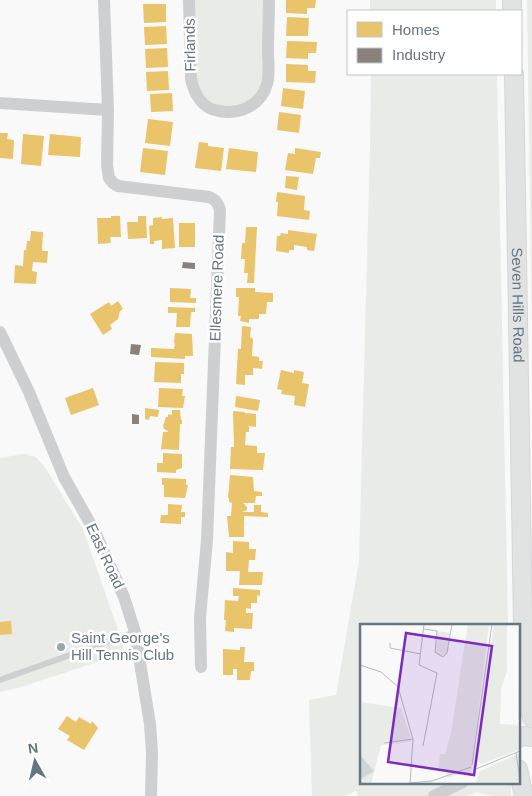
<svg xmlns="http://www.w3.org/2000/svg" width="532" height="796" font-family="Helvetica,sans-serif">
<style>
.green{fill:#e8ebe6}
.homes{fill:#e9c46a}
.industry{fill:#8a817c}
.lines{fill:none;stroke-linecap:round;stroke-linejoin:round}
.secondary-casing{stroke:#d5d6d7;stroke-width:20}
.lane{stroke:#cecfd0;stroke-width:6}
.street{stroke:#cecfd0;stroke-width:12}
.secondary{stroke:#e1e2e2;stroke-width:18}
.poi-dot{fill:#99a4ac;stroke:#fff;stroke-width:2}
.labels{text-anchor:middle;stroke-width:5;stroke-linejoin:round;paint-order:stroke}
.street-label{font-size:15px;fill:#657683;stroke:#fff}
.poi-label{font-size:15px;fill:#657683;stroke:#fff;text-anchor:start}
.inset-road{fill:none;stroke:#b5bdc3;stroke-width:1}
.view{fill:#7b2cbf;fill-opacity:0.15;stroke:#7b2cbf;stroke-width:2.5}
.inset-edge{fill:none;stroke:#657683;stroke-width:2.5}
</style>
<rect width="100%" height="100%" fill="#f9f9f9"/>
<g class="green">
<polygon points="189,0 269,0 264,91 233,112 198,97"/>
<rect x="370" y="0" width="126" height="11"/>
<polygon points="527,0 532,0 532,334"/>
<polygon points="371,74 497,74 508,625 361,625 361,782 511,782 511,796 493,796 477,792 468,796 358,796 356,791 344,796 312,796 309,700 336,695 359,561 370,146"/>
<polygon points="24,454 36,457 46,469 83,529 117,627 125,653 21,687 0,692 0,458"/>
</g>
<g class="homes">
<polygon points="286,0 316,0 315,8 307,8 307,14 286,13"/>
<polygon points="143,4 166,4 166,22 144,23"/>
<polygon points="287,17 309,18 308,36 286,36"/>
<polygon points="166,26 167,44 145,45 144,27"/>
<polygon points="287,41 317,42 316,53 308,53 308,59 286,58"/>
<polygon points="167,48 168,67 146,68 145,49"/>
<polygon points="286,64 308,65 308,71 316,71 315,83 286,82"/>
<polygon points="168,71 169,90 147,91 146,72"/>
<polygon points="283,88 305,91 303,109 281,106"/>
<polygon points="172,93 173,111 151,112 150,94"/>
<polygon points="279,112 301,115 299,133 277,130"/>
<polygon points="148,119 173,122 170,146 145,143"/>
<polygon points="0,133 8,133 7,139 14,140 13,159 0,158"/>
<polygon points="23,134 44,136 41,166 21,164"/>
<polygon points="50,134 81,137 80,157 48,155"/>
<polygon points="199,142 208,143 208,146 224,148 221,171 195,168"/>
<polygon points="143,148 168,151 165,175 140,172"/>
<polygon points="229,148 258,152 256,172 226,169"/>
<polygon points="295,148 321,152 320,158 316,158 313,174 285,170 288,153 295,154"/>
<polygon points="286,176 299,177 297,190 285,188"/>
<polygon points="277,192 305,196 304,210 310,211 309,220 277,216 278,202 276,202"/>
<polygon points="111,216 120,216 121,237 110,237 111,243 98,244 97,218 111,218"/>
<polygon points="138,216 146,216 147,238 128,239 127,222 138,222"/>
<polygon points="162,217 162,219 173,218 175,248 162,249 162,240 154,241 154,244 150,244 149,226 153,225 153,218"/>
<rect x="179" y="223" width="16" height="24"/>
<polygon points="246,227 257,227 254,283 247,283 248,273 244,273 245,259 241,259 242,243 245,243"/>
<polygon points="288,230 317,234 314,251 307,250 307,247 294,245 294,250 289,250 289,253 276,251 277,236 280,236 281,233 288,234"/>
<polygon points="31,231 43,232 42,251 48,251 47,263 33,262 32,271 37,272 36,284 14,283 15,265 23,266 24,250 26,250 27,241 30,241"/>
<polygon points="170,288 191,289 190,298 196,298 196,303 170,302"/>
<polygon points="236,288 255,288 255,292 273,293 273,302 267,302 266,314 259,314 259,319 249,319 249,323 240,321 241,316 238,316 239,297 236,297"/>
<polygon points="118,301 123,309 120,311 118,319 110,325 112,329 103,335 90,314 109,302 111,306"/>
<polygon points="168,307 195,308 195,312 191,312 190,327 176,327 177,313 168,313"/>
<polygon points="242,326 251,327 250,337 253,339 252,356 259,357 259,361 263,361 262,369 253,368 253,375 245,375 245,385 236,384 238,349 241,349"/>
<polygon points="175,333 192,334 193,356 185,356 185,359 151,357 151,348 174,349 175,343 179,344 174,343"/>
<polygon points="155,362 184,363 184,374 181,374 181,383 154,382"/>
<polygon points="281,370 294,373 294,370 304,372 302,383 309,384 305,407 294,405 295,396 281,394 282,390 277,389"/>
<polygon points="93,388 99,405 71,415 65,398"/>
<polygon points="159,388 183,389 182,396 185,396 183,408 158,407"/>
<polygon points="236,396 260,400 258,411 235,407"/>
<polygon points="145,408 159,410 158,417 150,416 149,420 145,419"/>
<polygon points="172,410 180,410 181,420 182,420 182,424 180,424 179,450 161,449 163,432 168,432 168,431 164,429 163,426 166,417 168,417 168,414 172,415"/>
<polygon points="233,411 244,412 247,414 247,413 256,414 256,427 249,426 249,432 246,432 245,445 257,446 257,453 265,453 263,470 230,469 231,447 234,447"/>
<polygon points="163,453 182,454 182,468 176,470 176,473 157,472 157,463 163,463"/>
<polygon points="230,475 253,477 254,491 262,492 262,496 256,496 255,503 243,503 247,507 247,510 242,512 254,512 254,505 261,505 261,512 268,513 268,517 244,516 244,537 229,537 227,516 231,516 232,503 229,502 229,498 228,498"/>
<polygon points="162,478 186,479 186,485 188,485 185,498 164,497 164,485 162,485"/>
<polygon points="168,504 182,505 181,512 185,512 185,517 181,517 181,524 160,523 161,515 168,515"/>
<polygon points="233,541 249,542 249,549 256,549 255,560 249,560 248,572 263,572 262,585 239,585 240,571 226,571 226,552 233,553"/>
<polygon points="233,588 260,590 260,596 257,595 257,603 251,603 251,609 246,608 246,613 253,613 252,629 234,628 234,632 225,631 226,620 224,620 225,600 238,601 239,596 233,596"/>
<polygon points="11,621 12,634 0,635 0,622"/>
<polygon points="240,647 245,647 244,662 254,662 254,671 251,671 250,680 237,680 237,669 233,669 233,675 223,675 223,649 240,650"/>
<polygon points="67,716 76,722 79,717 91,724 92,721 98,728 84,750 67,740 70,736 58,729"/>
</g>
<g class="industry">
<polygon points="183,262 195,263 195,269 182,268"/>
<polygon points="131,344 141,345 139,355 130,354"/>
<polygon points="132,414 139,415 139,424 132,424"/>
</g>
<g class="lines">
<g class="secondary-casing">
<g id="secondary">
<polyline points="512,0 512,11"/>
<path id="s1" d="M 514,74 L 524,686 L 532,718"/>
<polyline points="518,738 524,736 532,737"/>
<polyline points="518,769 524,796"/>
</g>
</g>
<polyline class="lane" points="0,680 135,632"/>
<g class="street">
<path d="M 104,0 L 108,110 L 107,165 L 109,178 L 113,183 L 118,186 L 209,197 C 216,200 218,203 220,210 L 207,540 L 200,618 L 201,667"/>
<path d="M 189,0 L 191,79 C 194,93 202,109 219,111 C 239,115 261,106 267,84 C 270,74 268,61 268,50 C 268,33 269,17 269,0"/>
<polyline points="0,103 108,110"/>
<polyline points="0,332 29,392 64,477 95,532 124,597 135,632 150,724 152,752 151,796"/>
<polyline points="434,796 463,782"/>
</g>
<use href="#secondary" class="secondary"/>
</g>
<circle class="poi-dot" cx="61" cy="647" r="5"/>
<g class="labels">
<g class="street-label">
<text transform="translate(190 45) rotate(-91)" y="5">Firlands</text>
<text transform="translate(217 288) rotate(-88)" y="5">Ellesmere Road</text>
<text dy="5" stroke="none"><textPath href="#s1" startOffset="231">Seven Hills Road</textPath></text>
<text transform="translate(105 556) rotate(65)" y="5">East Road</text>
</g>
<g class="poi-label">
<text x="71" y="643">Saint George's<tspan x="71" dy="17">Hill Tennis Club</tspan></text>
</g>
</g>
<g transform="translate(360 624)">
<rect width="160" height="160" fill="#f9f9f9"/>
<path d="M 108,0 L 129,0 L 111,151 L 105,149 L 87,154 L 86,146 L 78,148 L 80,130 L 85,130 L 91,109 ZM 134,0 L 147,0 L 147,47 L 141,65 L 140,100 L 158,101 L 159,126 L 121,140 L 117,134 ZM 77,7 L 90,9 L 87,29 L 81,33 L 76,30 ZM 0,78 L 41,84 L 51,114 L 51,118 L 21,121 L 11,160 L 0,160 ZM 160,129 L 160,160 L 115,160 L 120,147 Z" fill="#e8ebe6"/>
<path d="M 0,131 L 14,147 L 3,154 L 0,153 Z" fill="#ced6d9"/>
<path class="inset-road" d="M 64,5 L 77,7 L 75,28 L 83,33 L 87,29 L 92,0M 30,19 L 30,24 L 61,30M 0,41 L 21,48 L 38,63 L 53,115 L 50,160M 24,119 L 53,115M 63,122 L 77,49 L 59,41 L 64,0M 156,129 L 160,156M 112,141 L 132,0M 116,145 L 160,127M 50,159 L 72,157 L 111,143"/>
<path class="view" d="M 46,9 L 132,22 L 114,151 L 28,138 Z"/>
<rect width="160" height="160" class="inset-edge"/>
</g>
<rect x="347" y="10" width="175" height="65" fill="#ffffff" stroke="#c1c8cd"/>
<rect x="357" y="22" width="25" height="15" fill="#e9c46a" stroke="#c1c8cd"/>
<text x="392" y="35" font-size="15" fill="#657683">Homes</text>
<rect x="357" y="48" width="25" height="15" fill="#8a817c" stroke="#c1c8cd"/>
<text x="392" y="60" font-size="15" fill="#657683">Industry</text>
<g transform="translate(35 761) rotate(352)" stroke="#ffffff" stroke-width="4" paint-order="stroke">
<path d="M0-4L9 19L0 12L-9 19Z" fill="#657683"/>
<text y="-8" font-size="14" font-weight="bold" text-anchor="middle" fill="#657683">N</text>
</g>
</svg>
